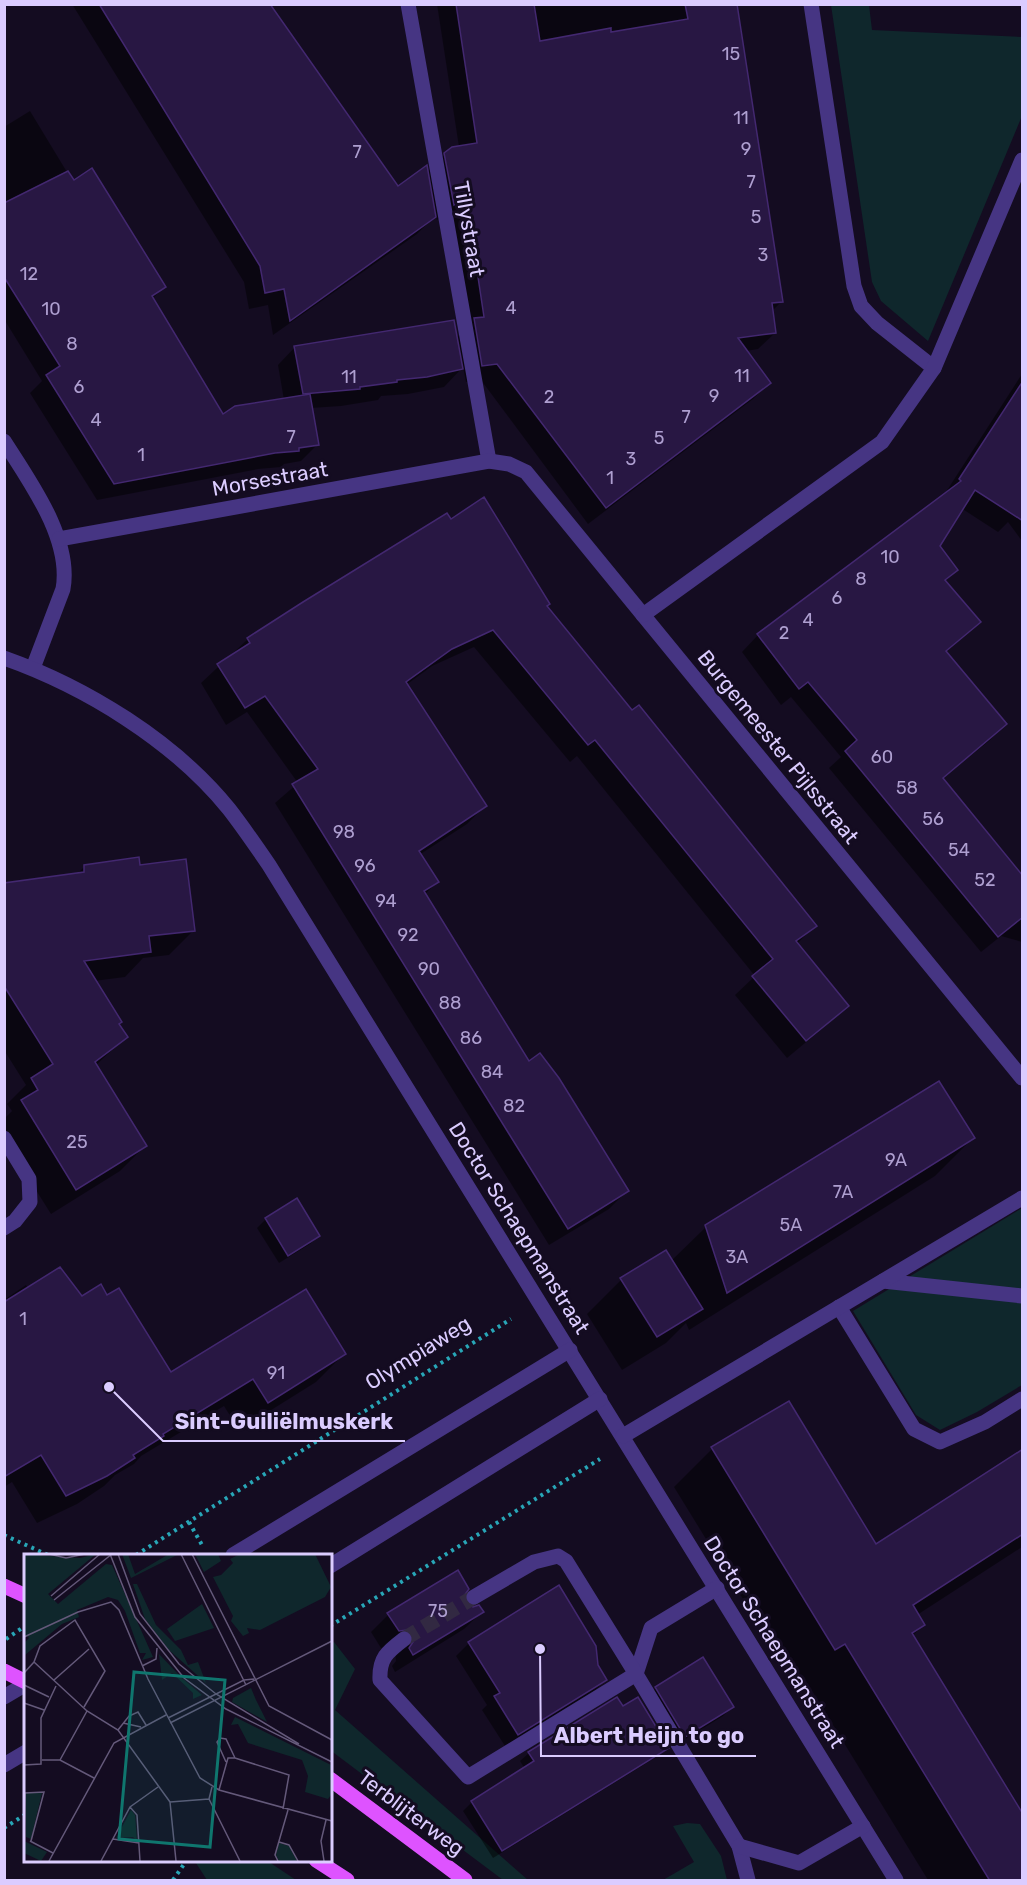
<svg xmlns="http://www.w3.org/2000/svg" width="1027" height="1885" font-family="Rubik,sans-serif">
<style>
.green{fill:#0f272c}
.shadow{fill:#0007}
.building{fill:#281743;stroke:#432870;stroke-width:1.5}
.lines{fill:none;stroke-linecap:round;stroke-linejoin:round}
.minor-tunnel{stroke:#322942;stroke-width:15;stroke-dasharray:15 8;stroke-linecap:butt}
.path{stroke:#28a6b7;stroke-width:4;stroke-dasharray:3 4.5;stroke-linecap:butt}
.minor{stroke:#463583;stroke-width:15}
.major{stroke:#de53ff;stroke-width:15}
.labels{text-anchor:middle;stroke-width:6;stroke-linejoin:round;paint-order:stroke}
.number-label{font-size:18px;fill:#ae9fd0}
.street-label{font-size:21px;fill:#dbccff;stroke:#140c21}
.inset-road{fill:none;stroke:#64597a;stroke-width:1.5}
.view{fill:#0f766e;fill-opacity:0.15;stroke:#0f766e;stroke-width:3}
.inset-edge{fill:none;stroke:#dbccff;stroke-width:3}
.leader{fill:none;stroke:#dbccff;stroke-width:2}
.callout-dot{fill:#dbccff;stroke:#140c21;stroke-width:2}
.callout-label{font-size:22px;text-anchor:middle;font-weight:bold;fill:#dbccff;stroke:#140c21;stroke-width:6;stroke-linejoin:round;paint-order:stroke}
</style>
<rect width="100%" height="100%" fill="#140c21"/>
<g class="green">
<polygon points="831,5 869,5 872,30 1022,37 1022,116 928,341 881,301 872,282"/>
<polygon points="1022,1208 1022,1385 977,1412 940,1430 916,1415 853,1311"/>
<polygon points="334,1642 355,1669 335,1710 528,1880 503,1880 330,1750 330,1644"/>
<polygon points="687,1823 700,1824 721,1856 727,1880 663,1880 694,1862 673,1826"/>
<polygon points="194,1860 266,1860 296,1880 207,1880"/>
</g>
<g class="shadow">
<polygon points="72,4 268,4 398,188 426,173 445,154 459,147 437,4 735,4 782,301 772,311 775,333 758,349 746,351 769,383 753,399 588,524 481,380 466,382 463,367 444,387 408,394 381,396 378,400 341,406 311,408 317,445 301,461 284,464 281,467 258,469 97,500 30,393 42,381 4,319 4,127 30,111 73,182 164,287 152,299 223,416 284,400 278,365 295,347 456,338 467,327 449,212 437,220 436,215 417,234 273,335 268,305 249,309 244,282"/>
<polygon points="1022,374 1022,541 1008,522 998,532 961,508 938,546 956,570 945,581 979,622 945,652 1005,724 989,741 942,779 1022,877 1022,942 1001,936 981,952 829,768 841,757 791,697 781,705 742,652 758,635 944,495"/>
<polygon points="450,521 545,607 632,712 815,925 797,944 847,1005 829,1023 787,1058 735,995 755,976 577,756 570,762 474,647 432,666 406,685 485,806 467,824 419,855 437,882 424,895 528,1063 627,1191 609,1209 549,1245 275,803 298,783 247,712 226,725 201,683 248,639"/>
<polygon points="85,866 139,867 194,930 169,955 143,958 125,977 94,981 126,1037 95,1066 145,1146 120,1171 51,1214 4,1139 4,1119 12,1111 7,1104 26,1085 4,1050 4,884 76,875"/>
<polygon points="973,1138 935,1176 689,1330 686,1323 666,1343 622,1370 587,1314 621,1280 671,1261 706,1227"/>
<polygon points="266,1219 318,1236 310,1244 279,1263 257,1228"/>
<polygon points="26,1285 28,1289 82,1298 107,1297 170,1374 344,1354 316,1382 239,1430 224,1406 141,1456 134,1464 115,1475 104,1486 77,1504 37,1523 12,1482 4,1487 4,1300"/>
<polygon points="712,1449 875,1546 1022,1451 1022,1547 917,1615 924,1625 912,1636 1022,1880 928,1880 806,1681 797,1687 674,1487"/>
<polygon points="465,1603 482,1612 464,1629 395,1672 392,1666 396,1661 395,1651 389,1647 381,1648 371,1632 388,1615"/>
<polygon points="469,1643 605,1680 593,1693 505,1746 482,1710 487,1705 456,1656"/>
<polygon points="656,1688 732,1707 723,1716 676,1745 647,1696"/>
<polygon points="623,1708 667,1748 658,1756 493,1858 463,1811 472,1802 525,1769 520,1761 529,1753"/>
</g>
<g class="building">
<polygon points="99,4 270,4 398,186 427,165 436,217 290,321 284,289 265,293 260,266"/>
<polygon points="456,4 534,4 540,41 611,28 611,32 688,19 685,4 737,4 783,302 772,303 776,333 738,338 771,383 606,508 497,364 482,366 474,318 484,317 466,197 454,205 444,153 452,147 477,143"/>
<polygon points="92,168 166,287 152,296 223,414 235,406 310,394 319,445 299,448 299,451 275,453 114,484 46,375 60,366 4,277 4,203 68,171 74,180"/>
<polygon points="454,320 463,369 427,377 397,380 397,382 360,387 360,389 303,394 294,346"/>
<polygon points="1023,381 1023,521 975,490 940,546 958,570 945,580 981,622 946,651 1007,724 943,778 1023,876 1023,917 998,937 845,751 857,740 808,682 799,689 757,634 961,481 959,479"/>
<polygon points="484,497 550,604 547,606 632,710 639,705 817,926 796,941 849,1006 806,1041 752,976 773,959 595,740 588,745 493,630 452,649 406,682 487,806 419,851 439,882 424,891 529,1061 540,1053 559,1078 629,1191 568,1229 292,784 318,769 265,696 245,708 217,664 250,643 247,638 303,602 447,513 451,519"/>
<polygon points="139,857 140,865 186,859 195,931 149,936 151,952 84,961 122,1022 119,1024 128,1037 95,1062 147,1146 76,1190 21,1100 38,1090 31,1078 53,1064 4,986 4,883 84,872 84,865"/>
<polygon points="939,1081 975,1138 727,1293 705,1225"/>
<polygon points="297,1198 320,1236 288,1256 265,1218"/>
<polygon points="666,1250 703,1309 657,1337 620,1278"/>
<polygon points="60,1267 82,1296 101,1284 107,1295 119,1288 171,1372 306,1289 346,1354 268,1403 253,1379 163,1434 164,1436 133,1455 135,1458 107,1476 66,1496 41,1455 4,1477 4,1302"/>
<polygon points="789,1401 876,1544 1023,1449 1023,1534 913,1605 925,1625 912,1633 1023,1814 1023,1881 990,1881 845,1644 835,1650 711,1447"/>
<polygon points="458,1570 469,1589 464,1596 466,1602 473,1607 479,1605 484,1612 413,1655 409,1648 413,1642 412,1634 407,1630 399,1631 387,1613"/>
<polygon points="559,1585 596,1646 598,1665 607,1680 518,1735 494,1696 500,1693 468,1642"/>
<polygon points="703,1657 734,1707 685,1737 655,1687"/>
<polygon points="617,1697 623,1706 638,1697 669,1748 502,1851 471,1801 534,1761 528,1752"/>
</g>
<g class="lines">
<polyline class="minor-tunnel" points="404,1639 474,1597"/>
<g class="path">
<polyline points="189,1522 202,1545"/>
<polyline points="4,1535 48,1555"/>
<polyline points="136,1555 511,1319"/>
<polyline points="330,1626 600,1459"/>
<polyline points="6,1639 22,1628"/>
<polyline points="4,1828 26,1814"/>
<polyline points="173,1880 187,1860"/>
</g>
<g class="minor">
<polyline points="408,4 489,461"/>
<polyline points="811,4 854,286 861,306 877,323 934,368"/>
<path d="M 4,441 C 30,482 72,539 63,589 L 33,668"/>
<polyline points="59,539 489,461 509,464 526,472 1022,1078"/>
<polyline points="643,615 882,442 934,368 1022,160"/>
<path d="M 4,658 C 86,687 174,741 229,809 C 243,827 256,846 269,865 L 896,1880"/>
<polyline points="4,1138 29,1179 30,1202 15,1221 4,1228"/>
<polyline points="883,1281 1022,1296"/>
<polyline points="839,1307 914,1429 940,1442 985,1422 1022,1399"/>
<polyline points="623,1436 1022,1198"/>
<polyline points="233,1555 570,1350"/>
<polyline points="330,1566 600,1399"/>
<polyline points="717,1588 651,1628 636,1674 739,1846 748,1880"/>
<path d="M 404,1639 C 387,1652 379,1658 380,1680 L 468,1777 L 636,1674 L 566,1561 L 558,1556 L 534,1562 L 474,1597"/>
<polyline points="4,1697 26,1684"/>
<polyline points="4,1765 26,1752"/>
<polyline points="739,1846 799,1863 863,1826"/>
</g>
<g class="major">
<polyline points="4,1586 26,1596"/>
<polyline points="4,1671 26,1682"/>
<polyline points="330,1779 465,1880"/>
<polyline points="316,1860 347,1880"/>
</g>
</g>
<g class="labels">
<g class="number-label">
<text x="731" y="60">15</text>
<text x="741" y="124">11</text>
<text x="746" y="155">9</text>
<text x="357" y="158">7</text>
<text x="751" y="188">7</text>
<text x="756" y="223">5</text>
<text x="763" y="261">3</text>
<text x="29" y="280">12</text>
<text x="511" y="314">4</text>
<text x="51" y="315">10</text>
<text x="72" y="350">8</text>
<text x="742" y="382">11</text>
<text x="349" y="383">11</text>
<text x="79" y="393">6</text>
<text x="714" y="402">9</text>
<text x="549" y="403">2</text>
<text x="686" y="423">7</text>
<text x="96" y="426">4</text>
<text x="291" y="443">7</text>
<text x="659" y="444">5</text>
<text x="141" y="461">1</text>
<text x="631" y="465">3</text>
<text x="610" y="484">1</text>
<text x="890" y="563">10</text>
<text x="861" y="585">8</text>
<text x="837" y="604">6</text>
<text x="808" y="626">4</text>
<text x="784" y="639">2</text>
<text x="882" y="763">60</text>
<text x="907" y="794">58</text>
<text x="933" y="825">56</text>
<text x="344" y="838">98</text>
<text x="959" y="856">54</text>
<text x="365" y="872">96</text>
<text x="985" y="886">52</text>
<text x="386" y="907">94</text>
<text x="408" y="941">92</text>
<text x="429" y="975">90</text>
<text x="450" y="1009">88</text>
<text x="471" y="1044">86</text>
<text x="492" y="1078">84</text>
<text x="514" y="1112">82</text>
<text x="77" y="1148">25</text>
<text x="896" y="1166">9A</text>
<text x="843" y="1198">7A</text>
<text x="791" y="1231">5A</text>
<text x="737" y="1263">3A</text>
<text x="23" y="1325">1</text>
<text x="276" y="1379">91</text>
<text x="438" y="1617">75</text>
</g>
<g class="street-label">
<text transform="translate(469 229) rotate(80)" y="7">Tillystraat</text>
<text transform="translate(270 479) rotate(-10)" y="7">Morsestraat</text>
<text transform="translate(778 747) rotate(51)" y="7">Burgemeester Pijlsstraat</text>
<text transform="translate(519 1228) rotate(58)" y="7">Doctor Schaepmanstraat</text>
<text transform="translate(418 1353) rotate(-32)" y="7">Olympiaweg</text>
<text transform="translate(774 1642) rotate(58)" y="7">Doctor Schaepmanstraat</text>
<text transform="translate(411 1813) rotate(37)" y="7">Terblijterweg</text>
</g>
</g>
<g transform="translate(24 1554)">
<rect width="308" height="308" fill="#140c21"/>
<path d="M 0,0 L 56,4 L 72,0 L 24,40 L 34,50 L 82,10 L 88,11 L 129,103 L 118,106 L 122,99 L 116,99 L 101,57 L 94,46 L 84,43 L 53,56 L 55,63 L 38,70 L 1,101 L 0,89 L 5,84 L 0,80 ZM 98,0 L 104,0 L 111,20 L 145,0 L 155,0 L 107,24 ZM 171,0 L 194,0 L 197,7 L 180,18 ZM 216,0 L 291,0 L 307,33 L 301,43 L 236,76 L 223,74 L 225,79 L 219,82 L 207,67 L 209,62 L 189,23 L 197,21 L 209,9 L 206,5 ZM 109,30 L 113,30 L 132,71 L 157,96 L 164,111 L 174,108 L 182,129 L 145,96 L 121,65 ZM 178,50 L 190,74 L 151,87 L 143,75 ZM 135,100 L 158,124 L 178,141 L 169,145 L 169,139 L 148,119 L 138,126 ZM 227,134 L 232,146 L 243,168 L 208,148 L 209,144 ZM 211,163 L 307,211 L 307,241 L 304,245 L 281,238 L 284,222 L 278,206 L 224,189 L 214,170 L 207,171 ZM 2,239 L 18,239 L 7,285 L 2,283 ZM 107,256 L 111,261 L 113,287 L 109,283 L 92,284 ZM 0,287 L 23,298 L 17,307 L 0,299 ZM 255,289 L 265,292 L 273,307 L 255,307 L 252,301 Z" fill="#0f272c"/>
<path class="inset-road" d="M 25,0 L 42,4 L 61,0M 86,0 L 111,63 L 160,124 L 202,155 L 308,208M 94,0 L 116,60 L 155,110 L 192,140 L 275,190M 157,0 L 222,131M 168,0 L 245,152 L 308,186M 27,42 L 76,0M 30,46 L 88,0M 0,83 L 54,58 L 87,48 L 95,56 L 124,125 L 176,224 L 195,236 L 308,267M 10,108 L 63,157 L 94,176 L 146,248M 118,112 L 132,105 L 133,94M 0,119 L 10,108 L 16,92 L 51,66 L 81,117 L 60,153M 30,126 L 65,95M 0,131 L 25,143M 0,149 L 20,156M 144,164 L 220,126 L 230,125M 99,169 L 117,173M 146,169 L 308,87M 94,176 L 105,162 L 114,158 L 122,171M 18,206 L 36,206 L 70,224M 36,206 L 63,157M 202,208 L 193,188 L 196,184 L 202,185 L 211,204M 0,211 L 17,210 L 17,164 L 32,132M 188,233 L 185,245 L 216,307M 195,236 L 204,204 L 211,204 L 265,221 L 259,255M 146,248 L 152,307M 146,248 L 185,245M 106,253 L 113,261 L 116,307M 89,285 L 115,289M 0,286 L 1,239 L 20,238 L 7,287M 6,287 L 29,299M 255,288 L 265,291 L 274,307M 25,307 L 90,189 L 142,161M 77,307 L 106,253 L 134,233M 254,307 L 251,301 L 264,256M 300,307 L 297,287 L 302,266"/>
<path class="view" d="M 110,118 L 201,126 L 186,293 L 95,285 Z"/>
<rect width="308" height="308" class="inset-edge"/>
</g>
<path class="leader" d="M109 1387L163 1441H405M540 1649L541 1756H756"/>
<g class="callout-dot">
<circle cx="109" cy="1387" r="6"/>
<circle cx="540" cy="1649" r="6"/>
</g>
<g class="callout-label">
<text x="284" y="1429">Sint-Guiliëlmuskerk</text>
<text x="649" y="1743">Albert Heijn to go</text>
</g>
<rect width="1027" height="1885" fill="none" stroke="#dbccff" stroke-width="12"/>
</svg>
